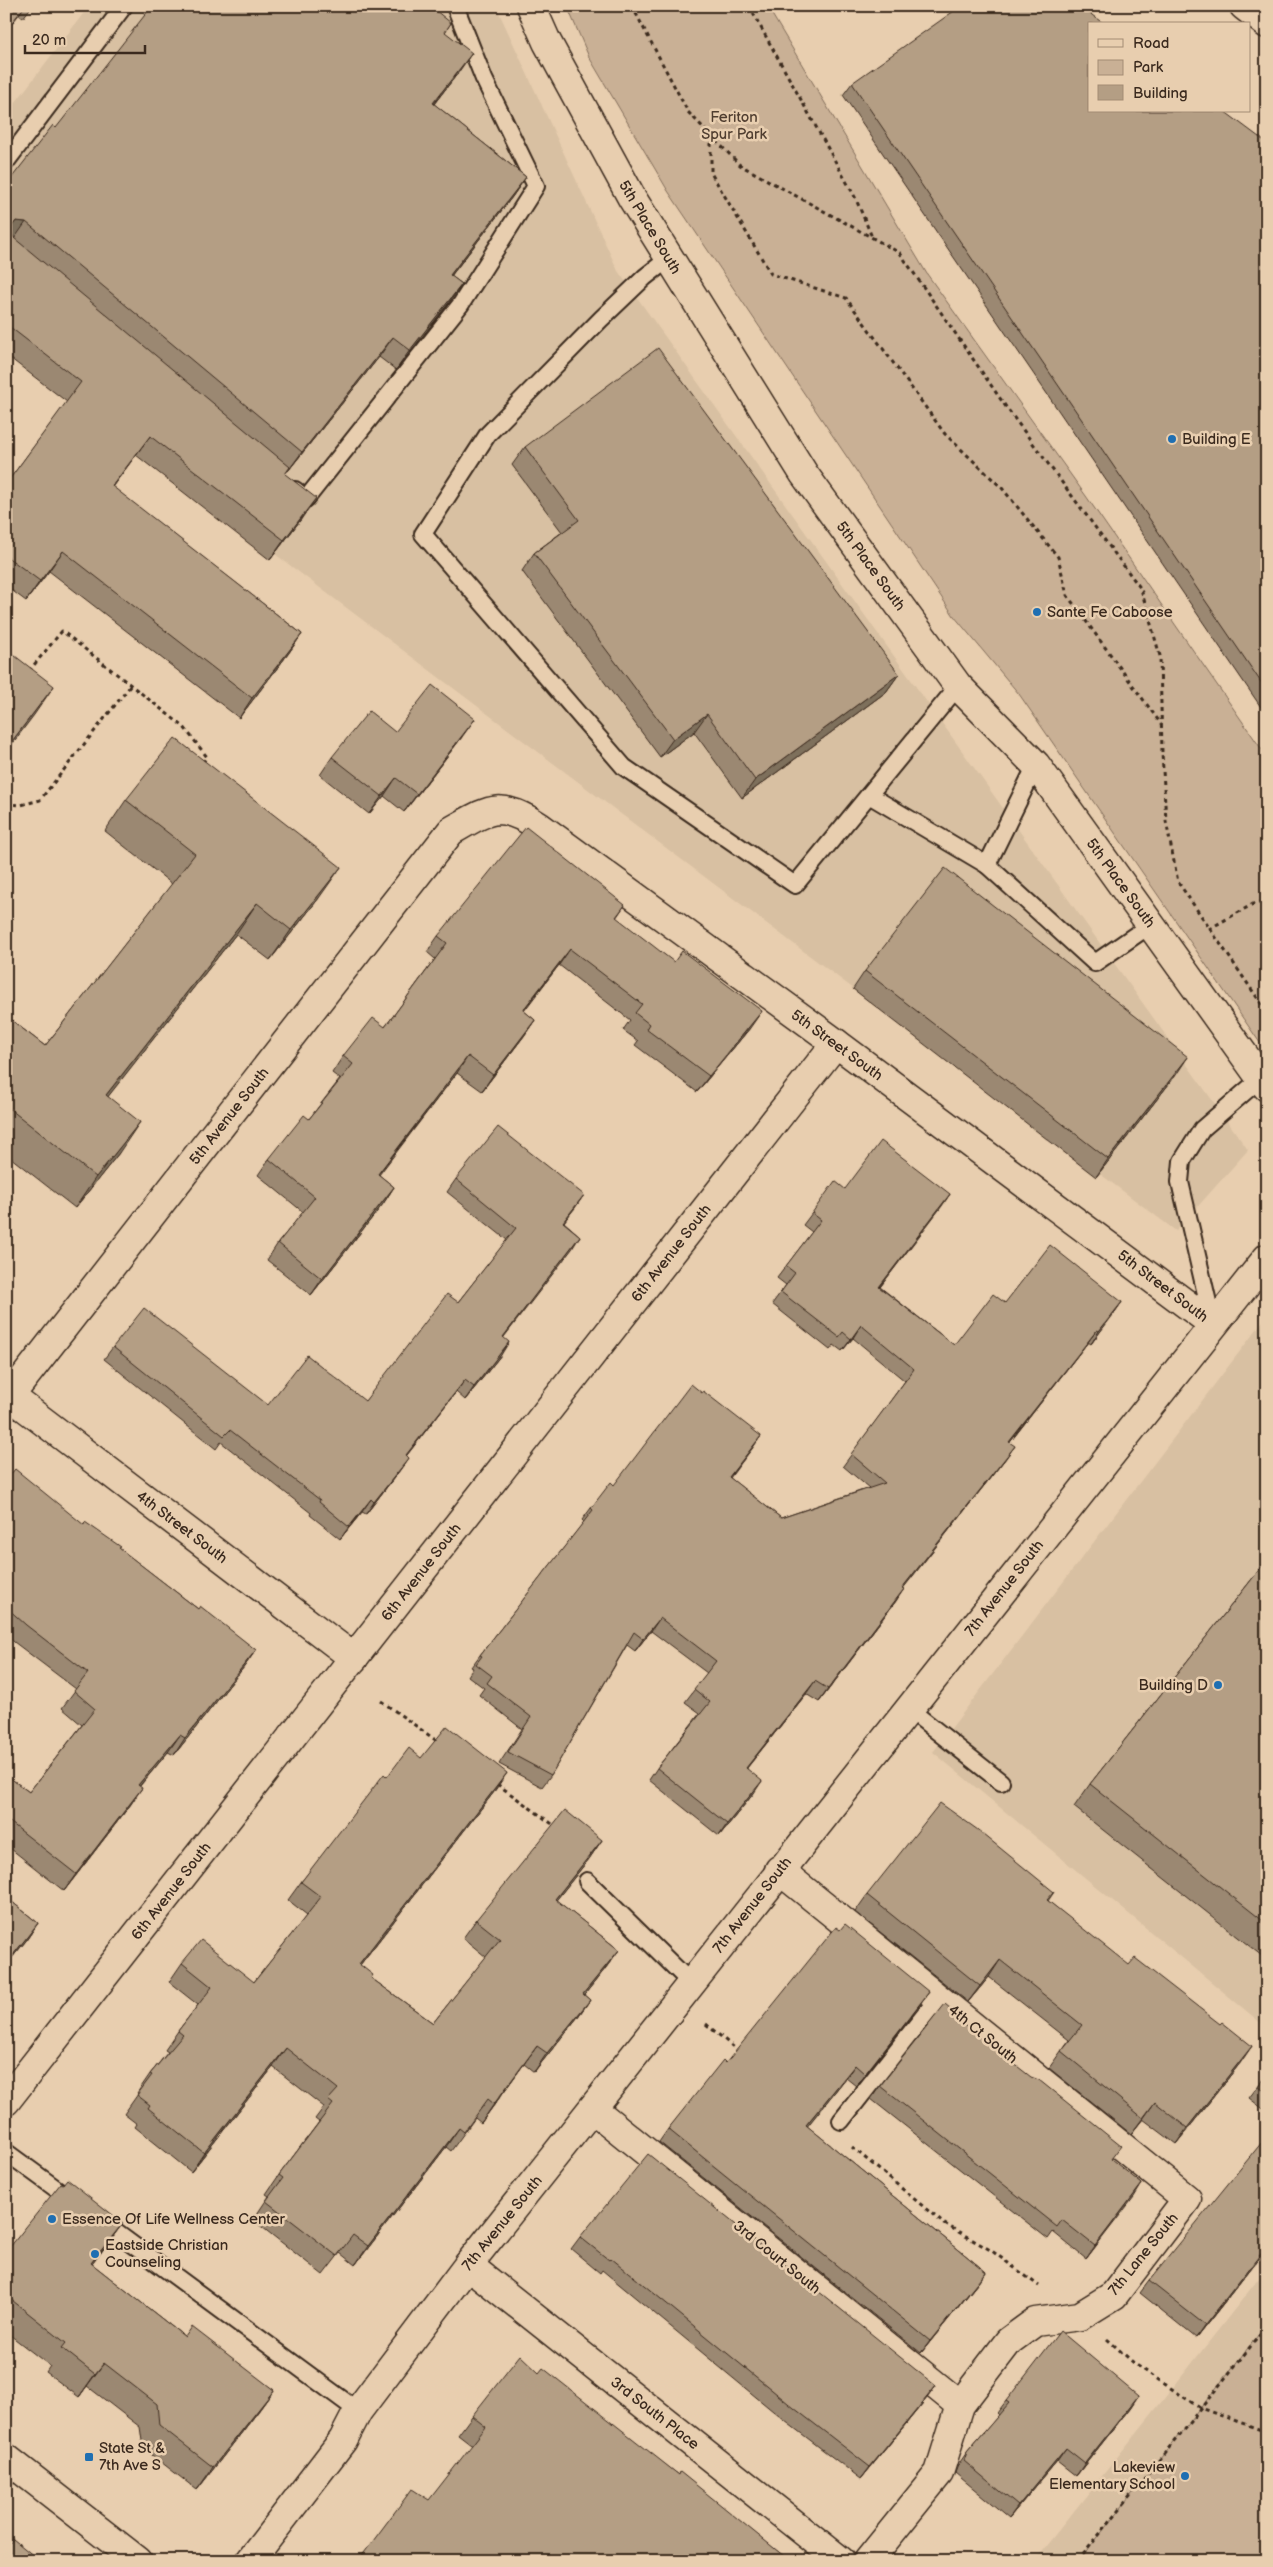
<svg xmlns="http://www.w3.org/2000/svg" width="1273" height="2567" font-family="'Balsamiq Sans',sans-serif">
<style>
.built{fill:#d8c0a2}
.green{fill:#c9b095;stroke:#826d5a}
.lines{fill:none;stroke-linecap:round;stroke-linejoin:round}
.service-casing{stroke:#3b2a1e;stroke-width:20}
.minor-casing{stroke:#3b2a1e;stroke-width:31}
.tertiary-casing{stroke:#3b2a1e;stroke-width:31}
.secondary-casing{stroke:#3b2a1e;stroke-width:31}
.path{stroke:#3b2a1e;stroke-width:3;stroke-dasharray:4 4;stroke-linecap:butt}
.service{stroke:#e8ceaf;stroke-width:16}
.minor{stroke:#e8ceaf;stroke-width:28}
.tertiary{stroke:#e8ceaf;stroke-width:28}
.secondary{stroke:#e8ceaf;stroke-width:28}
.wall{fill:#9b8872;stroke:#3b2a1e}
.shaded-wall{fill:#7e6f5c;stroke:#3b2a1e}
.building{fill:#b49e84;stroke:#3b2a1e}
.poi-dot{fill:#1f6fb2;stroke:#e8ceaf;stroke-width:2}
.labels{text-anchor:middle;stroke-width:5;stroke-linejoin:round;paint-order:stroke}
.park-label{font-size:15px;fill:#503e30;stroke:#e8ceaf}
.street-label{font-size:15px;fill:#3b2a1e;stroke:#e8ceaf}
.poi-label{font-size:15px;fill:#3b2a1e;stroke:#e8ceaf;text-anchor:start}
</style>
<rect width="100%" height="100%" fill="#e8ceaf"/>
<filter id="ink" filterUnits="userSpaceOnUse"><feTurbulence type="fractalNoise" baseFrequency=".02" numOctaves="2"/><feDisplacementMap in="SourceGraphic" scale="10" xChannelSelector="R" yChannelSelector="G"/><feConvolveMatrix kernelMatrix="1 2 1 2 8 2 1 2 1" color-interpolation-filters="sRGB"/></filter>
<g filter="url(#ink)">
<g class="built">
<polygon points="89,6 496,6 618,271 1248,1150 1176,1231 6,352 6,115"/>
<polygon points="1267,1316 1267,2028 933,1752"/>
<polygon points="1267,2268 1267,2561 1034,2561 1171,2390"/>
</g>
<g class="green">
<polygon points="567,6 767,6 927,274 1086,496 1267,757 1267,1053 1019,694 954,616 668,191 589,57"/>
<polygon points="1267,2324 1267,2561 1079,2561"/>
</g>
<g class="lines">
<g class="service-casing">
<g id="service">
<polyline points="6,162 124,6"/>
<polyline points="668,259 645,277 601,319 488,434 423,534 624,767 795,885 958,686"/>
<polyline points="295,490 306,499 461,304 536,186 484,79 455,6"/>
<polyline points="869,795 987,865 1036,765"/>
<polyline points="987,865 1095,963 1150,925"/>
<polyline points="1213,1324 1180,1182 1182,1161 1202,1129 1261,1078"/>
<polyline points="909,1709 1001,1782"/>
<polyline points="587,1881 692,1984"/>
<polyline points="841,2121 938,1998"/>
<polyline points="6,2152 73,2201"/>
<polyline points="99,2220 358,2411"/>
</g>
</g>
<g class="minor-casing">
<g id="minor">
<polyline points="531,6 547,42 632,198 804,474 958,686 1036,765 1267,1087"/>
<polyline points="10,1396 354,1658"/>
<path d="M 6,1401 L 451,831 C 490,809 499,800 540,827 L 836,1043 L 1213,1324"/>
<polyline points="779,1870 1187,2199 1114,2295 1080,2316 1035,2322 1009,2341 960,2405 939,2473 868,2561"/>
<polyline points="6,2101 836,1043"/>
<polyline points="593,2109 960,2405"/>
<polyline points="468,2265 841,2561"/>
<polyline points="250,2561 343,2440 358,2411 468,2265 1267,1258"/>
</g>
</g>
<g class="tertiary-casing">
<polyline id="tertiary" points="6,2458 138,2561"/>
</g>
<g class="secondary-casing">
<polyline id="secondary" points="1244,6 1267,24"/>
</g>
<g class="path">
<polyline points="632,6 688,112 740,165 900,253 1006,407 1141,589 1160,656 1162,753 1166,821 1178,882 1267,1012"/>
<polyline points="749,6 855,197 872,237"/>
<polyline points="711,135 711,173 771,274 846,298 945,434 1002,488 1058,557 1067,595 1161,724"/>
<polyline points="29,671 62,631 184,727 207,757 203,762"/>
<polyline points="6,804 21,805 40,800 131,685"/>
<polyline points="1209,929 1255,903 1267,903"/>
<polyline points="381,1701 437,1741"/>
<polyline points="497,1784 555,1826"/>
<polyline points="706,2024 738,2051"/>
<polyline points="852,2147 943,2223 992,2251 1039,2286"/>
<polyline points="1107,2339 1135,2364 1200,2408 1267,2432"/>
<polyline points="1078,2561 1267,2326"/>
</g>
<use href="#service" class="service"/>
<use href="#minor" class="minor"/>
<use href="#tertiary" class="tertiary"/>
<use href="#secondary" class="secondary"/>
</g>
<g class="wall">
<polygon points="6,6 32,6 23,18"/>
<polygon points="451,23 445,32 458,73 434,104 526,177 512,197 451,276 462,284 448,304 396,370 379,357 288,471 287,471 285,474 302,518 270,560 136,455 112,487 302,634 288,654 239,718 49,571 26,601 6,586 6,484 67,402 6,355 6,185 56,128"/>
<polygon points="852,83 1267,143 1267,716 843,95"/>
<polygon points="525,447 899,674 886,692 742,798 694,732 660,757 522,571 534,553 562,532 512,465"/>
<polygon points="395,732 462,737 404,812 384,796 369,814 320,775 332,757"/>
<polygon points="126,800 319,898 270,960 236,934 108,1096 119,1153 75,1208 6,1154 6,1016 45,1046 172,884 105,831"/>
<polygon points="625,905 616,918 750,1028 697,1092 635,1045 638,1041 623,1030 630,1020 559,965 524,1011 535,1020 524,1036 482,1091 457,1073 379,1175 394,1187 383,1204 311,1295 267,1260 278,1243 303,1212 258,1175 269,1159 309,1119 340,1079 332,1073 343,1056 385,1027 435,959 427,952 438,936"/>
<polygon points="865,971 1176,1075 1096,1177 853,989"/>
<polygon points="456,1179 584,1195 564,1222 580,1236 503,1337 501,1355 465,1400 456,1392 406,1456 400,1470 366,1514 362,1512 340,1539 310,1515 311,1513 221,1442 216,1449 104,1359 113,1347 268,1405 365,1401 458,1302 507,1240 447,1192"/>
<polygon points="845,1189 950,1194 880,1287 954,1345 1005,1303 1122,1302 1091,1344 1088,1342 1010,1442 1006,1458 903,1588 896,1601 819,1702 806,1694 747,1768 754,1793 719,1836 649,1780 657,1768 700,1713 685,1702 707,1673 651,1631 635,1651 627,1645 551,1775 542,1787 499,1764 522,1729 479,1695 484,1688 468,1676 473,1668 471,1667 480,1655 584,1522 582,1520 591,1508 614,1485 761,1436 730,1478 781,1518 869,1488 843,1466 905,1381 853,1338 842,1351 834,1345 830,1350 772,1304 786,1285 777,1278 812,1232 803,1225 812,1213"/>
<polygon points="6,1480 84,1525 120,1549 198,1609 256,1650 244,1667 174,1755 168,1752 140,1786 131,1804 64,1891 6,1845 6,1775 29,1792 82,1725 62,1708 76,1689 14,1642 6,1635"/>
<polygon points="1267,1560 1267,1960 1074,1807 1090,1784"/>
<polygon points="421,1758 494,1792 360,1965 371,1978 433,2023 486,1957 463,1938 476,1920 602,1840 589,1859 556,1900 619,1950 605,1969 584,1995 590,2000 577,2018 534,2072 524,2064 481,2123 475,2118 451,2151 446,2147 355,2265 340,2253 323,2275 253,2220 269,2196 266,2194 279,2175 319,2122 315,2119 324,2107 273,2067 191,2172 135,2127 137,2124 124,2114 138,2094 137,2093 150,2074 168,2052 165,2050 178,2031 198,2005 169,1982 182,1963 254,1982 307,1915 288,1900 301,1882 387,1777"/>
<polygon points="1054,1892 1048,1901 1241,2062 1176,2144 1143,2119 1131,2134 1049,2068 1069,2040 989,1977 968,2002 855,1912 867,1895"/>
<polygon points="6,1897 38,1923 25,1942 6,1965"/>
<polygon points="920,2004 856,2086 846,2078 807,2126 986,2272 977,2284 921,2353 659,2142 668,2129 726,2063"/>
<polygon points="955,2018 1111,2160 1142,2184 1086,2259 1053,2232 1048,2239 871,2099 880,2086"/>
<polygon points="1267,2074 1267,2112 1249,2098"/>
<polygon points="123,2223 106,2246 92,2264 185,2337 274,2390 257,2413 197,2490 143,2448 140,2427 87,2386 79,2397 46,2372 50,2366 6,2332 6,2252"/>
<polygon points="580,2237 936,2386 927,2398 861,2479 785,2421 602,2270 600,2273 571,2249"/>
<polygon points="1267,2248 1196,2338 1140,2293 1149,2281"/>
<polygon points="539,2373 679,2475 790,2561 471,2445 458,2435 472,2416"/>
<polygon points="1138,2396 1130,2408 1076,2476 1057,2461 1009,2518 955,2473 958,2465 967,2452 999,2415 997,2413 1006,2401"/>
</g>
<g class="shaded-wall">
<polygon points="25,6 6,32 6,30"/>
<polygon points="472,53 458,73 419,123 433,103"/>
<polygon points="526,177 512,197 436,295 450,275"/>
<polygon points="16,221 26,222 12,242 6,234"/>
<polygon points="462,284 448,304 396,370 410,350"/>
<polygon points="393,337 379,357 288,471 302,452"/>
<polygon points="150,436 136,455 98,506 112,486"/>
<polygon points="316,498 302,518 270,560 284,540"/>
<polygon points="63,551 49,571 26,601 40,581"/>
<polygon points="302,634 288,654 239,718 252,698"/>
<polygon points="899,674 886,692 742,798 755,780"/>
<polygon points="54,686 34,715 6,752 6,749"/>
<polygon points="707,714 694,732 660,757 673,739"/>
<polygon points="475,719 462,737 404,812 417,794"/>
<polygon points="396,778 384,796 369,814 382,796"/>
<polygon points="341,867 319,898 270,960 291,930"/>
<polygon points="257,903 236,934 85,1126 106,1095"/>
<polygon points="570,949 559,965 511,1026 523,1010"/>
<polygon points="762,1011 750,1028 697,1092 709,1076"/>
<polygon points="535,1020 524,1036 482,1091 493,1075"/>
<polygon points="468,1056 457,1073 366,1190 378,1174"/>
<polygon points="1188,1057 1176,1075 1096,1177 1108,1159"/>
<polygon points="140,1122 119,1153 75,1208 96,1177"/>
<polygon points="394,1187 383,1204 311,1295 322,1279"/>
<polygon points="950,1194 942,1206 871,1299 879,1287"/>
<polygon points="584,1195 575,1208 554,1234 563,1222"/>
<polygon points="580,1236 572,1249 494,1350 503,1337"/>
<polygon points="1122,1302 1113,1315 1091,1344 1099,1331"/>
<polygon points="861,1325 853,1338 842,1351 851,1339"/>
<polygon points="1097,1330 1088,1342 1001,1454 1009,1442"/>
<polygon points="509,1342 501,1355 465,1400 474,1387"/>
<polygon points="465,1380 456,1392 397,1468 406,1455"/>
<polygon points="761,1436 752,1449 720,1489 729,1477"/>
<polygon points="1015,1446 1006,1458 894,1600 902,1588"/>
<polygon points="409,1458 400,1470 366,1514 374,1502"/>
<polygon points="371,1499 362,1512 340,1539 349,1527"/>
<polygon points="904,1589 896,1601 819,1702 828,1689"/>
<polygon points="660,1618 651,1631 635,1651 643,1639"/>
<polygon points="256,1650 244,1667 174,1755 185,1738"/>
<polygon points="815,1681 806,1694 737,1780 746,1768"/>
<polygon points="180,1735 168,1752 127,1801 138,1785"/>
<polygon points="507,1773 494,1792 346,1983 359,1964"/>
<polygon points="762,1781 754,1793 719,1836 727,1824"/>
<polygon points="142,1788 131,1804 64,1891 76,1874"/>
<polygon points="602,1840 589,1859 542,1918 555,1899"/>
<polygon points="38,1923 25,1942 6,1965 6,1964 13,1955"/>
<polygon points="619,1950 605,1969 570,2013 583,1994"/>
<polygon points="1000,1960 989,1977 968,2002 980,1986"/>
<polygon points="929,1992 920,2004 856,2086 865,2074"/>
<polygon points="590,2000 577,2018 534,2072 547,2053"/>
<polygon points="537,2046 524,2064 481,2123 494,2104"/>
<polygon points="1252,2046 1241,2062 1176,2144 1187,2128"/>
<polygon points="286,2048 273,2067 191,2172 204,2153"/>
<polygon points="855,2065 846,2078 798,2138 806,2125"/>
<polygon points="1155,2102 1143,2119 1131,2134"/>
<polygon points="459,2128 446,2147 355,2265 368,2246"/>
<polygon points="1142,2184 1134,2197 1086,2259 1095,2246"/>
<polygon points="123,2223 106,2246 75,2286 91,2263"/>
<polygon points="1267,2246 1267,2248 1196,2338 1205,2325"/>
<polygon points="986,2272 977,2284 921,2353 930,2341"/>
<polygon points="104,2363 87,2386 79,2397 95,2374"/>
<polygon points="936,2386 927,2398 861,2479 870,2467"/>
<polygon points="274,2390 257,2413 197,2490 213,2467"/>
<polygon points="1138,2396 1130,2408 1076,2476 1085,2463"/>
<polygon points="1066,2448 1057,2461 1009,2518 1018,2506"/>
</g>
<g class="building">
<polygon points="6,6 25,6 6,30"/>
<polygon points="152,6 430,6 451,23 445,32 472,53 433,103 526,177 450,275 462,284 410,350 393,337 302,452 26,222 16,221 10,229 14,238 290,467 285,474 316,498 284,540 150,436 112,486 302,634 252,698 63,551 40,581 6,556 6,484 81,382 6,324 6,185 53,125 56,128"/>
<polygon points="961,6 1080,6 1104,24 1089,24 1089,111 1224,111 1267,143 1267,691 852,83"/>
<polygon points="658,348 899,674 755,780 707,714 673,739 534,553 579,520 525,447"/>
<polygon points="6,649 54,686 6,749"/>
<polygon points="432,685 475,719 417,794 396,778 382,796 332,757 369,711 395,732"/>
<polygon points="175,738 341,867 291,930 257,903 106,1095 140,1122 96,1177 6,1106 6,1016 45,1046 195,854 126,800"/>
<polygon points="526,827 625,905 616,917 674,962 682,951 762,1011 709,1076 646,1029 649,1024 635,1013 642,1004 570,949 523,1010 535,1020 493,1075 468,1056 378,1174 394,1187 322,1279 278,1243 315,1197 269,1159 304,1115 309,1119 353,1064 343,1056 373,1018 385,1027 447,943 438,936"/>
<polygon points="945,868 1188,1057 1108,1159 865,971"/>
<polygon points="498,1127 584,1195 563,1222 580,1236 503,1337 509,1342 474,1387 465,1380 406,1455 409,1458 374,1502 371,1499 349,1527 319,1502 320,1500 230,1430 224,1436 113,1347 144,1308 268,1405 307,1355 365,1401 447,1294 458,1302 516,1228 456,1179"/>
<polygon points="881,1141 950,1194 879,1287 954,1345 993,1294 1005,1303 1050,1245 1122,1302 1099,1331 1097,1330 1009,1442 1015,1446 902,1588 904,1589 828,1689 815,1681 746,1768 762,1781 727,1824 657,1768 710,1702 694,1689 716,1661 660,1618 643,1639 634,1632 551,1775 508,1752 531,1717 487,1683 492,1676 476,1664 482,1656 480,1655 593,1510 591,1508 611,1482 614,1485 691,1384 702,1393 703,1391 761,1436 729,1477 781,1518 885,1483 851,1454 914,1369 861,1325 851,1339 843,1332 839,1337 781,1292 795,1273 786,1266 821,1220 812,1213 835,1181 845,1189"/>
<polygon points="15,1469 84,1525 85,1522 121,1547 119,1548 198,1609 200,1606 256,1650 185,1738 180,1735 138,1785 142,1788 76,1874 6,1819 6,1775 29,1792 95,1709 74,1691 88,1673 26,1625 6,1607 6,1480"/>
<polygon points="1267,1560 1267,1924 1090,1784"/>
<polygon points="447,1726 507,1773 359,1964 373,1975 371,1978 433,2023 500,1939 476,1920 565,1810 602,1840 555,1899 619,1950 583,1994 590,2000 547,2053 537,2046 494,2104 488,2099 464,2132 459,2128 368,2246 353,2235 337,2256 266,2201 283,2178 279,2175 333,2104 328,2100 338,2089 286,2048 204,2153 148,2108 150,2105 137,2095 152,2075 150,2074 183,2035 178,2031 212,1987 182,1963 201,1940 254,1982 321,1897 301,1882 384,1774 387,1777 409,1748 421,1758"/>
<polygon points="940,1803 978,1830 1054,1892 1047,1900 1129,1965 1135,1958 1220,2024 1222,2022 1252,2046 1187,2128 1155,2102 1143,2118 1061,2051 1082,2025 1000,1960 980,1986 867,1895"/>
<polygon points="6,1897 38,1923 13,1955 6,1949"/>
<polygon points="845,1924 929,1992 865,2074 855,2065 806,2125 986,2272 930,2341 668,2129 723,2060 726,2063 836,1927 840,1930"/>
<polygon points="945,2004 957,2014 955,2018 1031,2077 1039,2080 1121,2146 1111,2159 1142,2184 1095,2246 1062,2220 1057,2227 880,2086"/>
<polygon points="1267,2074 1267,2093 1258,2086"/>
<polygon points="1267,2136 1267,2246 1205,2325 1149,2281"/>
<polygon points="648,2154 936,2386 870,2467 794,2408 611,2258 609,2260 580,2237"/>
<polygon points="67,2179 123,2223 91,2263 185,2337 192,2327 274,2390 213,2467 159,2425 157,2404 104,2363 95,2374 62,2348 66,2343 8,2297 11,2294 6,2291 6,2263 10,2259 6,2256 6,2252 61,2183 63,2184"/>
<polygon points="1060,2331 1138,2396 1085,2463 1066,2448 1018,2506 964,2461 967,2452 1009,2403 1006,2401"/>
<polygon points="520,2355 539,2373 543,2368 679,2475 680,2472 790,2561 358,2561 412,2489 429,2500 486,2427 472,2416"/>
<polygon points="6,2539 10,2543 13,2539 40,2561 6,2561"/>
</g>
</g>
<g class="poi-dot">
<circle cx="1172" cy="439" r="5"/>
<circle cx="1037" cy="612" r="5"/>
<circle cx="1218" cy="1685" r="5"/>
<circle cx="52" cy="2219" r="5"/>
<circle cx="95" cy="2254" r="5"/>
<rect x="84" y="2452" width="10" height="10" rx="2.5"/>
<circle cx="1185" cy="2476" r="5"/>
</g>
<g class="labels">
<g class="park-label">
<text x="734" y="122">Feriton<tspan x="734" dy="17">Spur Park</tspan></text>
</g>
<g class="street-label">
<text transform="translate(650 227) rotate(59)" y="5">5th Place South</text>
<text transform="translate(871 566) rotate(54)" y="5">5th Place South</text>
<text transform="translate(1121 883) rotate(54)" y="5">5th Place South</text>
<text transform="translate(837 1045) rotate(36)" y="5">5th Street South</text>
<text transform="translate(229 1116) rotate(-52)" y="5">5th Avenue South</text>
<text transform="translate(671 1253) rotate(-52)" y="5">6th Avenue South</text>
<text transform="translate(1163 1286) rotate(37)" y="5">5th Street South</text>
<text transform="translate(182 1527) rotate(37)" y="5">4th Street South</text>
<text transform="translate(421 1572) rotate(-52)" y="5">6th Avenue South</text>
<text transform="translate(1004 1588) rotate(-52)" y="5">7th Avenue South</text>
<text transform="translate(171 1891) rotate(-52)" y="5">6th Avenue South</text>
<text transform="translate(752 1905) rotate(-52)" y="5">7th Avenue South</text>
<text transform="translate(983 2034) rotate(39)" y="5">4th Ct South</text>
<text transform="translate(502 2223) rotate(-51)" y="5">7th Avenue South</text>
<text transform="translate(1143 2254) rotate(-51)" y="5">7th Lane South</text>
<text transform="translate(777 2257) rotate(39)" y="5">3rd Court South</text>
<text transform="translate(655 2413) rotate(38)" y="5">3rd South Place</text>
</g>
<g class="poi-label">
<text x="1182" y="444">Building E</text>
<text x="1047" y="617">Sante Fe Caboose</text>
<text x="1208" y="1690" text-anchor="end">Building D</text>
<text x="62" y="2224">Essence Of Life Wellness Center</text>
<text x="105" y="2250">Eastside Christian<tspan x="105" dy="17">Counseling</tspan></text>
<text x="99" y="2453">State St &amp;<tspan x="99" dy="17">7th Ave S</tspan></text>
<text x="1175" y="2472" text-anchor="end">Lakeview<tspan x="1175" dy="17">Elementary School</tspan></text>
</g>
</g>
<rect width="1273" height="2567" fill="none" stroke="#e8ceaf" stroke-width="25"/>
<rect x="12" y="12" width="1248" height="2542" fill="none" stroke="#3b2a1e" stroke-width="2" filter="url(#ink)"/>
<rect x="1088" y="22" width="162" height="90" fill="#e8ceaf" stroke="#a38c75"/>
<rect x="1098" y="39" width="25" height="8" fill="#e8ceaf" stroke="#a38c75"/>
<text x="1133" y="48" font-size="15" fill="#3b2a1e">Road</text>
<rect x="1098" y="60" width="25" height="15" fill="#c9b095" stroke="#a38c75"/>
<text x="1133" y="72" font-size="15" fill="#3b2a1e">Park</text>
<rect x="1098" y="85" width="25" height="15" fill="#b49e84" stroke="#a38c75"/>
<text x="1133" y="98" font-size="15" fill="#3b2a1e">Building</text>
<path d="M25 45v8h120v-8" fill="none" stroke="#3b2a1e" stroke-width="2.5"/>
<text x="32" y="45" font-size="15" fill="#3b2a1e" stroke="#e8ceaf" stroke-width="4" paint-order="stroke">20 m</text>
</svg>
